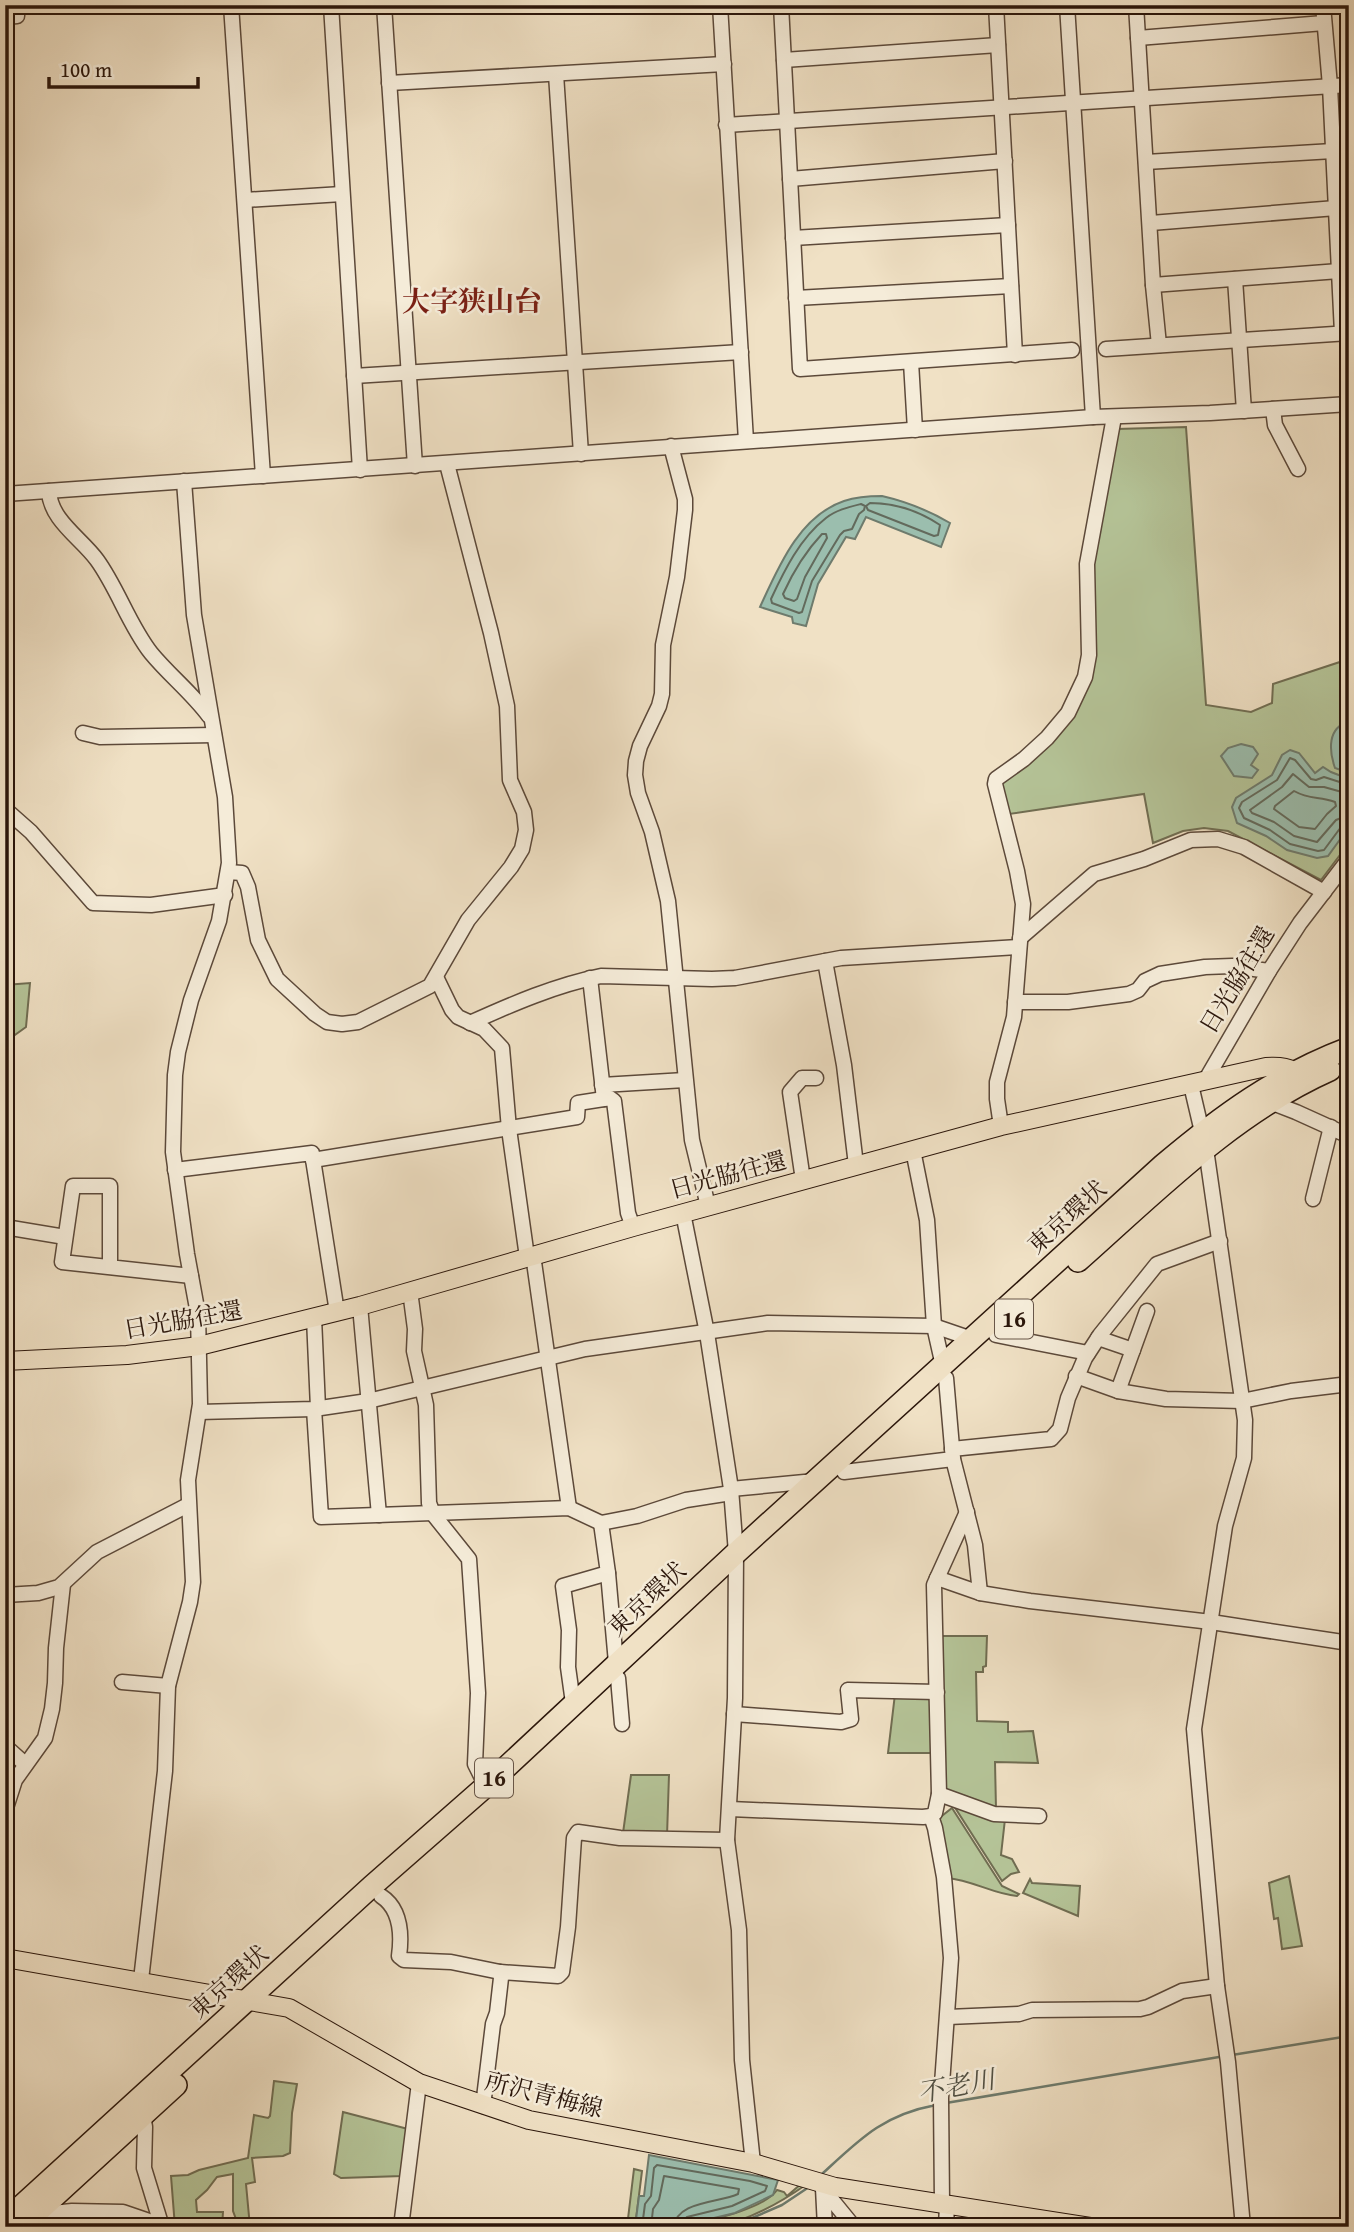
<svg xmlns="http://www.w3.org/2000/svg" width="1354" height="2232" font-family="'Gentium Book Plus','Noto Serif JP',serif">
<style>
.green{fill:#b5c498;stroke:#706d52;stroke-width:2}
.water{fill:#9bbeae;stroke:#6e7b6d;stroke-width:2}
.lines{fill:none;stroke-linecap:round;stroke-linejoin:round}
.shore{stroke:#636a5c;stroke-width:2}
.stream{stroke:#6e7b6d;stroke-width:2.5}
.minor-casing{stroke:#5c493a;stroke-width:17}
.major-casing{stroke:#2b160b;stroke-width:20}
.highway-casing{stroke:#2b160b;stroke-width:24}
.minor{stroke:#f5ecd9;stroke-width:14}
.major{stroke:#f0e1c5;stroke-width:18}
.highway{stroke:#f0e1c5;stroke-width:21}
.labels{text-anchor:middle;stroke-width:5;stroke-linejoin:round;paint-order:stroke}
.shield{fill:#f5ecd9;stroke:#685649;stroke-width:2}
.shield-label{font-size:23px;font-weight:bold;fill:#2b160b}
.street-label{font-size:24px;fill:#2b160b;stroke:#f5ecd9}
.water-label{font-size:26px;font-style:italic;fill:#525144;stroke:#f5ecd9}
.quarter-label{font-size:28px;font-weight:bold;fill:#7a1f14;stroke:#f5ecd9}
</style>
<rect width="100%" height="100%" fill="#f0e1c5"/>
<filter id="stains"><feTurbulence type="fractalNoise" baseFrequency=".00286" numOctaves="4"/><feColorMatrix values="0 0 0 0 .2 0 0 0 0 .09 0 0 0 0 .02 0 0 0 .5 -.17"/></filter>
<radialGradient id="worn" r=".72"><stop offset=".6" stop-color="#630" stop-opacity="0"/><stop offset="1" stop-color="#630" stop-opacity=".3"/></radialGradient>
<g class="green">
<polygon points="1186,427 1206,705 1251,712 1272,703 1273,684 1349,659 1349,843 1321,880 1228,831 1204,828 1183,831 1153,843 1144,794 1009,814 998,779 1026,762 1088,677 1089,564 1117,429"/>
<polygon points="30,983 26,1027 5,1042 5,985"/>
<polygon points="941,1636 987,1636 986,1666 983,1667 983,1672 976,1672 977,1721 1008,1722 1008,1732 1033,1731 1038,1763 995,1762 996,1809 945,1789"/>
<polygon points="895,1694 930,1695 935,1753 888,1753"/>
<polygon points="631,1775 669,1775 667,1836 623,1833"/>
<polygon points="954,1806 1005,1819 1001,1855 1012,1859 1019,1872 1011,1874 1002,1881"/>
<path d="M 952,1808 L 1002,1886 L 1019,1894 L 1017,1896 C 993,1894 972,1880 947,1878 L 938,1819 Z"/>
<polygon points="1289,1876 1302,1946 1282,1949 1278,1918 1274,1919 1269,1883"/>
<polygon points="1030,1879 1032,1883 1080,1886 1078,1916 1023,1893"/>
<polygon points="274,2081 297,2084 292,2113 290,2153 283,2156 252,2158 255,2182 246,2184 250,2227 239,2227 233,2211 233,2174 217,2177 207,2190 196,2200 197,2212 223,2212 222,2227 175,2227 171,2176 188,2175 199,2170 248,2158 254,2115 268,2118 270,2116"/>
<polygon points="343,2112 408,2129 402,2176 341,2178 334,2174"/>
<polygon points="634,2169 642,2171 635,2227 627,2227"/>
<path d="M 802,2183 L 807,2184 C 780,2203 748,2221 715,2227 C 704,2228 692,2227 681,2227 C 705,2221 763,2210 777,2190 L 784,2192 L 787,2196 Z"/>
</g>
<g class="water">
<path d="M 882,496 C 908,502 928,510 950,523 L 941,547 L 866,517 L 855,539 L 846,537 L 818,584 L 806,626 L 793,623 L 792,617 L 760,607 C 778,568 799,516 844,501 C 856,497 869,496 882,496 Z"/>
<path d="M 1349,722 L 1349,773 L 1335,768 C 1329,751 1327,727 1349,722 Z"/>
<polygon points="1241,744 1253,747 1258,754 1251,765 1258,770 1252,778 1234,776 1221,756 1228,748"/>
<polygon points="1290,750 1299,753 1315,773 1323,767 1331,772 1349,779 1349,827 1328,856 1317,858 1287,850 1266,836 1237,823 1232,807 1236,798 1272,775 1282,755"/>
<polygon points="649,2155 778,2180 773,2195 735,2213 676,2227 635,2227 639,2196 644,2196"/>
</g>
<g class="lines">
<g class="shore">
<path d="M 870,503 C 895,503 919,511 940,525 L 938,535 L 934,536 L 868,510 L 866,506 Z"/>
<path d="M 861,504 L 865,506 L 864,510 L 859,514 L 852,529 L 844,531 L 840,535 L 812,581 L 802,612 L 799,613 L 772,603 L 771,599 C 784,571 800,538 826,518 C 836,510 849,507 861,504 Z"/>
<path d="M 822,534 L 826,534 L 827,538 L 805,577 L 797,599 L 794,601 L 785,598 L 783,594 C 793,572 805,552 822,534 Z"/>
<polyline points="1349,785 1324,777 1316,780 1311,779 1295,760 1290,758 1277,780 1242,802 1239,808 1244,818 1270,830 1290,844 1318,851 1324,850 1341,827 1349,824"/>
<path d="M 1294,791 C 1310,800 1319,796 1335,802 L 1336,806 L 1327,814 L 1315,829 L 1299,827 L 1274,809 L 1275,806 Z"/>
<polyline points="1349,794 1324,787 1309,787 1293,774 1282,787 1250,810 1252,813 1274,822 1294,836 1317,842 1336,820 1349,815"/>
<polyline points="642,2227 645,2204 651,2196 654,2168 657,2165 750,2181 767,2186 765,2191 732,2206 687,2217 683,2221 683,2227"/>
<path d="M 651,2227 L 653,2209 L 659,2200 L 664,2176 L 739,2189 L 738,2194 C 719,2203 676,2201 674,2227"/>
</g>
<g class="stream">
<polyline points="1232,2055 1349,2036"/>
<polyline points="946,2103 1219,2057"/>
<path d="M 821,2175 C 859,2140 882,2115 936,2105"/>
<polyline points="731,2227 782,2205 809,2187"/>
</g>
<g class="minor-casing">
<g id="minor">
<polyline points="231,5 263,476"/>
<polyline points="331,5 360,470"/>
<polyline points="384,5 415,466"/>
<polyline points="720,5 746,441"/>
<polyline points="781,5 800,369 1072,350"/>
<polyline points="996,5 1015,355"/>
<polyline points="1067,5 1093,417"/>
<polyline points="1136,5 1153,285 1159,345"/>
<polyline points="1323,5 1330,86 1342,333"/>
<polyline points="5,17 17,16 17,5"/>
<polyline points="1138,38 1324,23"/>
<polyline points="784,60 998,45"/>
<polyline points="556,74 581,454"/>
<polyline points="389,83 724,64"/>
<polyline points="726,125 1349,85"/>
<polyline points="1146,162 1333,151"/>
<polyline points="790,179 1005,161"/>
<polyline points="245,200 342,194"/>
<polyline points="1151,223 1336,208"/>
<polyline points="793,238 1008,225"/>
<polyline points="1235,279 1244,411"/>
<polyline points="1153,285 1339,271"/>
<polyline points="796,298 1011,286"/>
<polyline points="1106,349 1349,333"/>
<polyline points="911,362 915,430"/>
<polyline points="354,376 741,352"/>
<polyline points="1273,409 1275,425 1298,469"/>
<polyline points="671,446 685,499 685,510 677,577 663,645 662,694 659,706 640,746 636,761 635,775 638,793 652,832 668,901 692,1140 708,1206"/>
<path d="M 49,491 C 50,520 81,538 97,560 C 118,589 129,625 151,653 C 169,675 192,693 209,716"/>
<polyline points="5,494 1093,417 1210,413 1349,404"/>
<polyline points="83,733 100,737 214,735"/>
<polyline points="5,809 31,832 93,903 151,905 225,895"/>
<polyline points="228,872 242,873 248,887 258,940 277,979 315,1014 327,1022 342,1024 358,1022 430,986 468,920 511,867 522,849 526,830 524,812 510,780 507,706 491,633 447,464"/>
<polyline points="1020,938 1094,874 1144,859 1191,840 1218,839 1244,847 1324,892"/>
<polyline points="825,961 844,1065 856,1165"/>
<polyline points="436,977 452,1010 458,1017 484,1029 502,1048 509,1129 527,1257"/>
<polyline points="590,978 604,1099"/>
<polyline points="1015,1002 1068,1002 1129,994 1138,990 1145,981 1160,974 1205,967 1232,966 1269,971"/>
<path d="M 470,1023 C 512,1004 556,985 601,976 L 712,979 L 735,978 L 841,958 L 1019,947"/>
<polyline points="1205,1081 1269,971 1300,923 1349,859"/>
<polyline points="602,1085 685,1080"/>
<polyline points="1191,1085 1206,1149 1245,1420 1244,1458 1225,1526 1194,1729 1217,1986 1228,2062 1243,2227"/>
<polyline points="1270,1102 1296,1112 1349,1136"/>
<polyline points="1001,1126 997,1099 997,1082 1014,1017 1023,904 1017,871 995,784 996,779 1024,759 1047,738 1068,713 1085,677 1089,655 1087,564 1114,417"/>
<polyline points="913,1150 927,1220 934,1326 943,1366"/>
<polyline points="313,1160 577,1117 578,1103 610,1098 614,1101 628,1213 633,1227"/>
<polyline points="175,1170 312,1153 337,1312"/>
<polyline points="803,1180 790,1092 802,1078 816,1078"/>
<polyline points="1313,1199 1331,1127"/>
<polyline points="683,1213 707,1333 731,1489 736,1553 735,1698 727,1840 739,1930 742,2060 753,2163"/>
<polyline points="5,1227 65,1237"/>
<polyline points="533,1255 569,1508"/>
<polyline points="110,1267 110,1186 73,1186 62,1262 191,1276"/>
<polyline points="410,1291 415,1329 414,1351 426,1405 429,1503 433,1514 469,1559 478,1693 475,1764 486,1786"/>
<polyline points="360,1306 379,1515"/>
<polyline points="314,1318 318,1408"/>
<polyline points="996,1335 1088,1353"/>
<polyline points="1098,1338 1133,1350"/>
<polyline points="1076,1376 1118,1391 1166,1399 1242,1401 1291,1391 1349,1384"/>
<polyline points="946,1378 953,1459 975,1545 980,1593"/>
<polyline points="1118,1391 1147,1311"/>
<polyline points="314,1409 321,1517 569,1508 601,1523 637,1516 686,1500 731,1493"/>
<polyline points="199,1412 314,1409 368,1401 585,1349 768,1323 934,1326 972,1339"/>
<polyline points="952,1449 1051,1439 1060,1429 1068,1398 1085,1358 1100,1335 1157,1264 1220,1241"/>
<polyline points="844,1472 953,1459"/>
<polyline points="731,1489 815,1481"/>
<polyline points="608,1573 616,1663"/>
<polyline points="937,1578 980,1593 1030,1601 1211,1622 1349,1643"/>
<polyline points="5,1595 38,1593 59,1587 97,1552 188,1505"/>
<polyline points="618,1678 622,1724"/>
<polyline points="122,1682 168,1686"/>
<polyline points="573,1703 568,1667 569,1630 563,1586 608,1573 601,1523"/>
<polyline points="734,1714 841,1722 851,1719 848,1690 937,1692"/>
<polyline points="5,1746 25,1764"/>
<polyline points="939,1794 994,1814 1039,1816"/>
<polyline points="730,1809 923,1817 931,1816 935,1813 939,1794 934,1585 967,1512"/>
<polyline points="5,1811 15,1780 45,1738 52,1709 55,1683 56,1648 63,1584"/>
<polyline points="931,1816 935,1828 944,1877 951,1958 941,2098 942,2203"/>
<path d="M 381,1896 C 401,1909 402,1934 399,1956 L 404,1960 L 451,1962 L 500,1972 L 558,1976 L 562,1972 L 568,1927 L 574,1838 L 578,1832 L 620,1838 L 727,1840"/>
<polyline points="141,1980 165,1771 168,1686 190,1602 193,1582 188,1480 200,1404 198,1314 187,1254 173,1152 175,1075 178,1052 191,1000 219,921 229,863 225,797 194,615 184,481"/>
<polyline points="948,2017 1019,2014 1032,2010 1140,2009 1148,2007 1182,1991 1217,1986"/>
<polyline points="483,2106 493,2024 497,2013 501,1978 500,1972"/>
<polyline points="143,2115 145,2127 144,2168 162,2227"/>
<polyline points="823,2188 825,2227"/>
<polyline points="823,2189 854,2227"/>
<polyline points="43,2207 53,2213 72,2211 123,2212 161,2225"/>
<polyline points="401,2227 419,2083"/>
<polyline points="946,2227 947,2204"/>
</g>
</g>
<g class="major-casing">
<g id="major">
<path d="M 5,1361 L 127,1355 L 199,1346 L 360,1306 L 633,1227 L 1001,1126 L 1266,1067 C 1280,1066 1290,1067 1302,1076"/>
<polyline points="5,1958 289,2008 419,2083 529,2120 753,2163 835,2187 1090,2227"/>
</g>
</g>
<g class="highway-casing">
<g id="highway">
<path d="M 1078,1261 C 1156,1192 1233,1113 1330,1070"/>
<path d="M 5,2221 L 372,1886 L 486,1786 L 736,1553 L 1163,1165 C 1221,1116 1277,1075 1349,1048"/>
<polyline points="21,2227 176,2085"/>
</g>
</g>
<use href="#minor" class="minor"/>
<use href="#major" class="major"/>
<use href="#highway" class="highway"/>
</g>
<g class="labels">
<g class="shield">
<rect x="995" y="1299.5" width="38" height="39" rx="5"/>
<rect x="475" y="1758.5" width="38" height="39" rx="5"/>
</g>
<g class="shield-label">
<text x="1014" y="1327">16</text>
<text x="494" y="1786">16</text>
</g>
<g class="street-label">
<text transform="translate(1237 980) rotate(-59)" y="8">日光脇往還</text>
<text transform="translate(728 1175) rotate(-15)" y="8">日光脇往還</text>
<text transform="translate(1067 1217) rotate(-42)" y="8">東京環状</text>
<text transform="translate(183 1320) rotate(-10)" y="8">日光脇往還</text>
<text transform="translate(647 1599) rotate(-43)" y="8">東京環状</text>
<text transform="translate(229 1982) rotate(-42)" y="8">東京環状</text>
<text transform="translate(544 2095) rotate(14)" y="8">所沢青梅線</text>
</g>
<g class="water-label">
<text transform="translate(956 2086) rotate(-11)" y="9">不老川</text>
</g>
<g class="quarter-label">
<text x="472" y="311">大字狭山台</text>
</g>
</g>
<rect width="1354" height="2232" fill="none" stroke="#f0e1c5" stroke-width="28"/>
<rect x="7" y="7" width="1340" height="2218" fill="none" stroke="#2b160b" stroke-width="3.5"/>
<rect x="14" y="14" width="1326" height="2204" fill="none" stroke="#2b160b" stroke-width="2"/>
<path d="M49 77v10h149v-10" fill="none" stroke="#2b160b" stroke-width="3.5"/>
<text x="60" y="77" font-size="21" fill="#2b160b" stroke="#f5ecd9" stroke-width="5" paint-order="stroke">100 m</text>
<rect width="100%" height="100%" filter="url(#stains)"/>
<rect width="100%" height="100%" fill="url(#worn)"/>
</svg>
